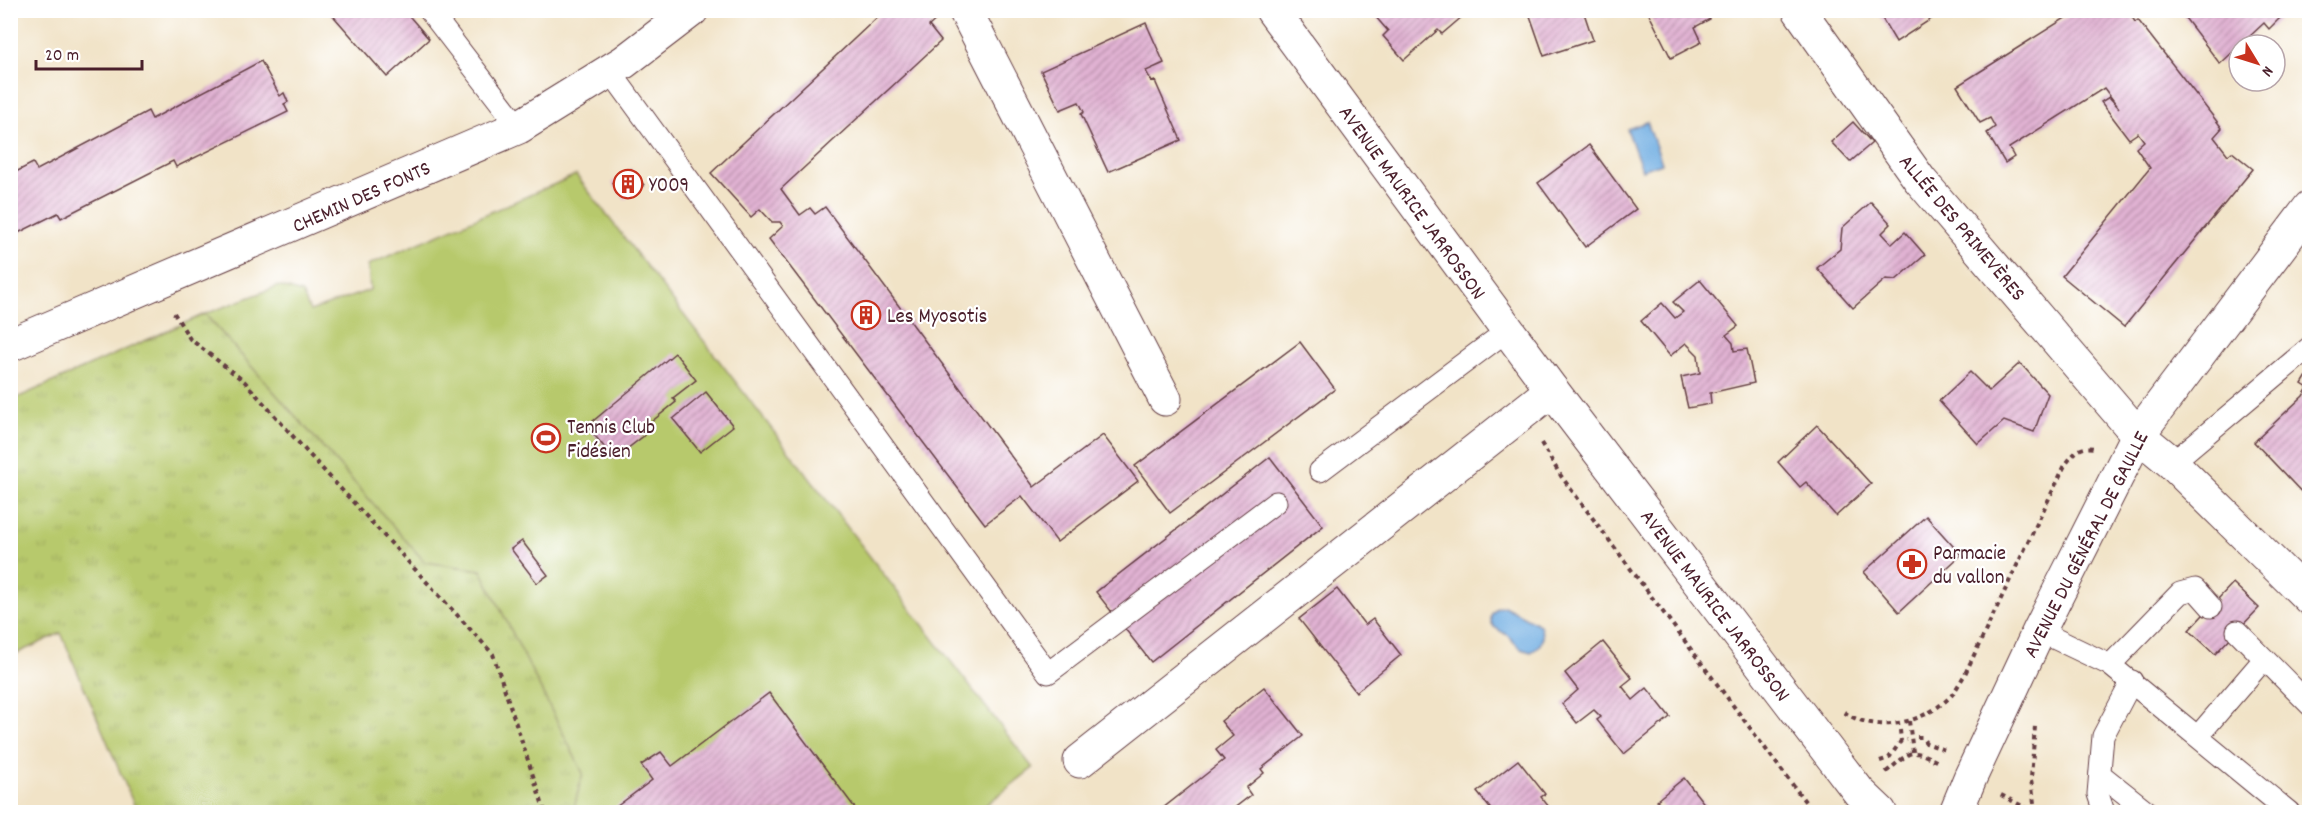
<svg xmlns="http://www.w3.org/2000/svg" width="2320" height="823" font-family="Dekko,sans-serif">
<style>
.grass{fill:url(#grass-tufts);stroke:#80744c;stroke-width:1.5}
.pitch{fill:#b7c96c;stroke:#80744c;stroke-width:1.5}
.water{fill:#70ade2;stroke:#5d6686;stroke-width:1.5}
.building{fill:url(#building-hatch)}
.lines{fill:none;stroke-linecap:round;stroke-linejoin:round}
.service-casing{stroke:#633c42;stroke-width:23}
.minor-casing{stroke:#633c42;stroke-width:35}
.tertiary-casing{stroke:#633c42;stroke-width:35}
.path{stroke:#633c42;stroke-width:4;stroke-dasharray:4.5 4.5;stroke-linecap:butt}
.service{stroke:#fff;stroke-width:21}
.minor{stroke:#fff;stroke-width:33}
.tertiary{stroke:#fff;stroke-width:33}
.labels{text-anchor:middle;stroke-width:4.5;stroke-linejoin:round;paint-order:stroke}
.poi-label{font-size:21px;fill:#4a1f2b;stroke:#fff;text-anchor:start}
.street-label{font-size:21px;fill:#4a1f2b;stroke:#fff}
</style>
<defs>
<pattern id="grass-tufts" width="24" height="20" patternUnits="userSpaceOnUse" patternTransform="scale(1.5)"><rect width="24" height="20" fill="#b7c96c"/><path d="M3 7l-1-3M5 7V3M7 7l1-3M15 17l-1-3M17 17v-4M19 17l1-3" fill="none" stroke="#9fac5e"/></pattern>
<pattern id="building-hatch" width="6" height="6" patternUnits="userSpaceOnUse" patternTransform="scale(1.5)"><rect width="6" height="6" fill="#e1b2d3"/><path d="M-1 1l2-2M0 6l6-6M5 7l2-2" fill="none" stroke="#b890ab"/></pattern>
</defs>
<rect width="100%" height="100%" fill="#fff"/>
<filter id="ink" filterUnits="userSpaceOnUse"><feTurbulence type="fractalNoise" baseFrequency=".0167" numOctaves="2"/><feDisplacementMap in="SourceGraphic" scale="12" xChannelSelector="R" yChannelSelector="G"/><feConvolveMatrix kernelMatrix="1 2 1 2 8 2 1 2 1" color-interpolation-filters="sRGB"/></filter>
<filter id="wash" filterUnits="userSpaceOnUse"><feTurbulence type="fractalNoise" baseFrequency=".008" numOctaves="4" result="noise"/><feDisplacementMap in="SourceGraphic" scale="24" xChannelSelector="R" yChannelSelector="G"/><feGaussianBlur stdDeviation="1.35" result="paint"/><feColorMatrix in="noise" values="0 0 0 0 0 0 0 0 0 0 0 0 0 0 0 0 0 1.4 0 .05"/><feComposite in="paint" operator="in"/></filter>
<g filter="url(#wash)">
<rect width="100%" height="100%" fill="#f1e3c7"/>
<polygon class="grass" points="205,314 425,562 481,570 583,773 573,812 137,812 61,633 11,656 10,401"/>
<polygon class="pitch" points="576,175 1033,768 977,812 573,812 583,773 481,570 425,562 205,314 279,286 302,293 310,311 370,290 368,265"/>
<g class="water">
<polygon points="1647,122 1662,163 1642,170 1627,129"/>
<path d="M 1504,606 L 1540,625 C 1544,638 1543,646 1531,652 L 1521,649 L 1507,635 L 1494,627 L 1491,622 L 1491,615 L 1497,608 Z"/>
</g>
<g id="blocks">
<g class="building">
<polygon points="328,10 404,10 429,39 387,77"/>
<polygon points="885,10 934,10 939,17 929,26 941,41 781,189 800,215 810,208 815,214 825,207 1034,487 1103,435 1138,481 1057,542 1022,496 985,524 769,239 783,226 780,222 772,222 760,209 751,217 711,173"/>
<polygon points="1379,10 1458,10 1463,16 1442,34 1438,30 1404,60 1383,36 1388,31 1374,15"/>
<polygon points="1528,10 1583,10 1593,40 1544,56"/>
<polygon points="1647,10 1706,10 1710,19 1695,27 1702,42 1671,58"/>
<polygon points="1877,10 1945,10 1896,42"/>
<polygon points="2078,10 2128,10 2135,22 2138,20 2222,128 2214,137 2228,155 2232,152 2253,169 2124,327 2062,276 2150,168 2136,148 2144,141 2138,133 2129,139 2101,102 2109,97 2119,108 2104,88 2009,148 2014,157 2005,163 1987,133 1995,127 1990,118 1980,123 1957,86"/>
<polygon points="2179,10 2288,10 2269,29 2264,23 2220,64"/>
<polygon points="1146,23 1164,63 1146,71 1152,82 1155,81 1181,140 1108,172 1081,114 1084,112 1079,102 1060,110 1041,71"/>
<polygon points="261,61 280,96 284,93 288,102 284,104 288,112 176,167 173,161 61,218 58,213 10,237 10,175 33,163 37,170 148,111 152,119"/>
<polygon points="1853,122 1872,143 1850,162 1831,142"/>
<polygon points="1589,145 1636,209 1585,247 1538,183"/>
<polygon points="631,169 644,185 625,199 612,183"/>
<polygon points="1871,202 1891,224 1882,233 1892,244 1905,232 1925,255 1896,280 1886,279 1853,308 1817,268 1840,249 1842,228"/>
<polygon points="1700,280 1738,326 1726,335 1733,343 1734,351 1747,349 1754,383 1710,393 1711,404 1688,408 1681,377 1700,373 1698,355 1686,343 1670,356 1641,321 1662,303 1675,318 1683,312 1673,302"/>
<polygon points="1300,342 1335,389 1170,513 1135,466"/>
<polygon points="675,353 696,380 673,398 676,402 646,426 650,431 614,459 587,426"/>
<polygon points="2020,363 2048,394 2034,432 2004,421 1978,444 1939,401 1970,372 1989,391"/>
<polygon points="2310,371 2310,501 2254,442 2303,396 2308,388 2302,384"/>
<polygon points="706,392 733,426 700,452 673,419"/>
<polygon points="1817,425 1871,484 1836,516 1806,482 1800,487 1778,462"/>
<polygon points="1270,457 1323,526 1151,662 1096,592"/>
<polygon points="1926,516 1961,555 1899,612 1864,572"/>
<polygon points="522,541 548,575 537,583 511,549"/>
<polygon points="2233,583 2259,608 2215,654 2189,630"/>
<polygon points="1337,589 1365,625 1373,619 1401,655 1356,692 1299,619"/>
<polygon points="1603,642 1632,678 1622,686 1633,700 1647,688 1670,717 1624,754 1597,720 1601,717 1594,710 1577,723 1562,704 1578,690 1565,673"/>
<polygon points="1264,687 1303,736 1261,769 1264,773 1246,788 1251,795 1229,812 1158,812 1224,760 1216,750 1233,736 1221,721"/>
<polygon points="769,693 858,812 614,812 612,810 652,780 641,765 661,752 672,766"/>
<polygon points="1518,760 1545,794 1541,797 1553,812 1493,812 1477,792"/>
<polygon points="1684,778 1702,801 1711,812 1667,812 1657,800"/>
</g>
</g>
</g>
<g filter="url(#ink)">
<use href="#blocks" fill-opacity="0" stroke="#633c42" stroke-width="1.5"/>
<g class="lines">
<g class="service-casing">
<g id="service">
<polyline points="429,10 519,127"/>
<polyline points="610,71 1048,673 1276,502"/>
<polyline points="2172,463 2310,347"/>
<polyline points="1320,471 1508,330"/>
<polyline points="2039,631 2110,665 2289,812"/>
<polyline points="2237,631 2310,705"/>
<polyline points="2110,665 2180,593 2195,589 2211,607"/>
<polyline points="2198,736 2264,659"/>
<polyline points="2100,774 2148,812"/>
<polyline points="2104,812 2098,794 2103,736 2132,681"/>
</g>
</g>
<g class="minor-casing">
<g id="minor">
<polyline points="965,10 1165,399"/>
<polyline points="1799,10 1920,180 2138,435 2172,463 2310,599"/>
<polyline points="10,345 519,127 624,62 692,10"/>
<polyline points="1080,761 1552,390"/>
</g>
</g>
<g class="tertiary-casing">
<g id="tertiary">
<polyline points="1272,10 1552,390 1833,758 1859,792 1880,812"/>
<polyline points="1956,812 1970,778 2039,631 2138,435 2310,207"/>
</g>
</g>
<g class="path">
<polyline points="174,313 190,339 245,382 306,451 493,654 545,812"/>
<polyline points="1541,443 1561,476 1813,812"/>
<path d="M 1844,712 C 1877,735 1924,723 1951,696 C 1956,690 1960,682 1964,676 L 2065,465 C 2073,455 2079,445 2094,448"/>
<polyline points="1909,721 1913,752"/>
<polyline points="1900,730 1901,741"/>
<polyline points="1917,737 1922,737 1926,743 1945,750"/>
<polyline points="1880,761 1889,758 1901,741 1907,740"/>
<path d="M 1886,772 C 1912,752 1908,746 1938,762"/>
<polyline points="2001,795 2034,812"/>
<polyline points="2035,812 2031,778 2035,726"/>
</g>
<use href="#service" class="service"/>
<use href="#minor" class="minor"/>
<use href="#tertiary" class="tertiary"/>
</g>
</g>
<defs>
<g id="building-ring" transform="scale(1.5)"><circle r="9.5" fill="#fff" stroke="#c8321e" stroke-width="1.5"/><path d="M-4-6H4V6H1V3H-1V6H-4ZM-2.5-4.3h1.7v1.8h-1.7ZM.8-4.3h1.7v1.8H.8ZM-2.5-1h1.7V.8h-1.7ZM.8-1h1.7V.8H.8Z" fill="#c8321e"/></g>
<g id="stadium-ring" transform="scale(1.5)"><circle r="9.5" fill="#fff" stroke="#c8321e" stroke-width="1.5"/><path d="M0-5a6.5 5 0 1 0 0 10a6.5 5 0 1 0 0-10ZM-3.5-1.8h7v3.6h-7Z" fill="#c8321e"/></g>
<g id="pharmacy-ring" transform="scale(1.5)"><circle r="9.5" fill="#fff" stroke="#c8321e" stroke-width="1.5"/><path d="M-2-6h4v4h4v4h-4v4h-4v-4h-4v-4h4Z" fill="#c8321e"/></g>
</defs>
<g fill-rule="evenodd">
<use href="#building-ring" x="628" y="184"/>
<use href="#building-ring" x="866" y="315"/>
<use href="#stadium-ring" x="546" y="438"/>
<use href="#pharmacy-ring" x="1912" y="564"/>
</g>
<g class="labels">
<g class="poi-label">
<text x="649" y="191">Y009</text>
<text x="887" y="322">Les Myosotis</text>
<text x="567" y="433">Tennis Club<tspan x="567" dy="24">Fidésien</tspan></text>
<text x="1933" y="559">Parmacie<tspan x="1933" dy="24">du vallon</tspan></text>
</g>
<g class="street-label">
<text transform="translate(361 196) rotate(-24)" y="7">CHEMIN DES FONTS</text>
<text transform="translate(1413 202) rotate(54)" y="7">AVENUE MAURICE JARROSSON</text>
<text transform="translate(1963 227) rotate(50)" y="7">ALLÉE DES PRIMEVÈRES</text>
<text transform="translate(2085 544) rotate(-63)" y="7">AVENUE DU GÉNÉRAL DE GAULLE</text>
<text transform="translate(1716 605) rotate(53)" y="7">AVENUE MAURICE JARROSSON</text>
</g>
</g>
<rect width="2320" height="823" fill="none" stroke="#fff" stroke-width="36"/>
<g transform="translate(2257 63) rotate(128)"><circle r="28" fill="#ffffff" stroke="#b7a5aa" stroke-width="1.5"/>
<path d="M0-4.5L10 22L0 15L-10 22Z" fill="#c8321e"/>
<text y="-9" font-size="16" font-weight="bold" text-anchor="middle" fill="#4a1f2b">N</text>
</g>
<path d="M36 60v9h106v-9" fill="none" stroke="#4a1f2b" stroke-width="3"/>
<text x="45" y="60" font-size="18" fill="#4a1f2b" stroke="#ffffff" stroke-width="4.5" paint-order="stroke">20 m</text>
</svg>
